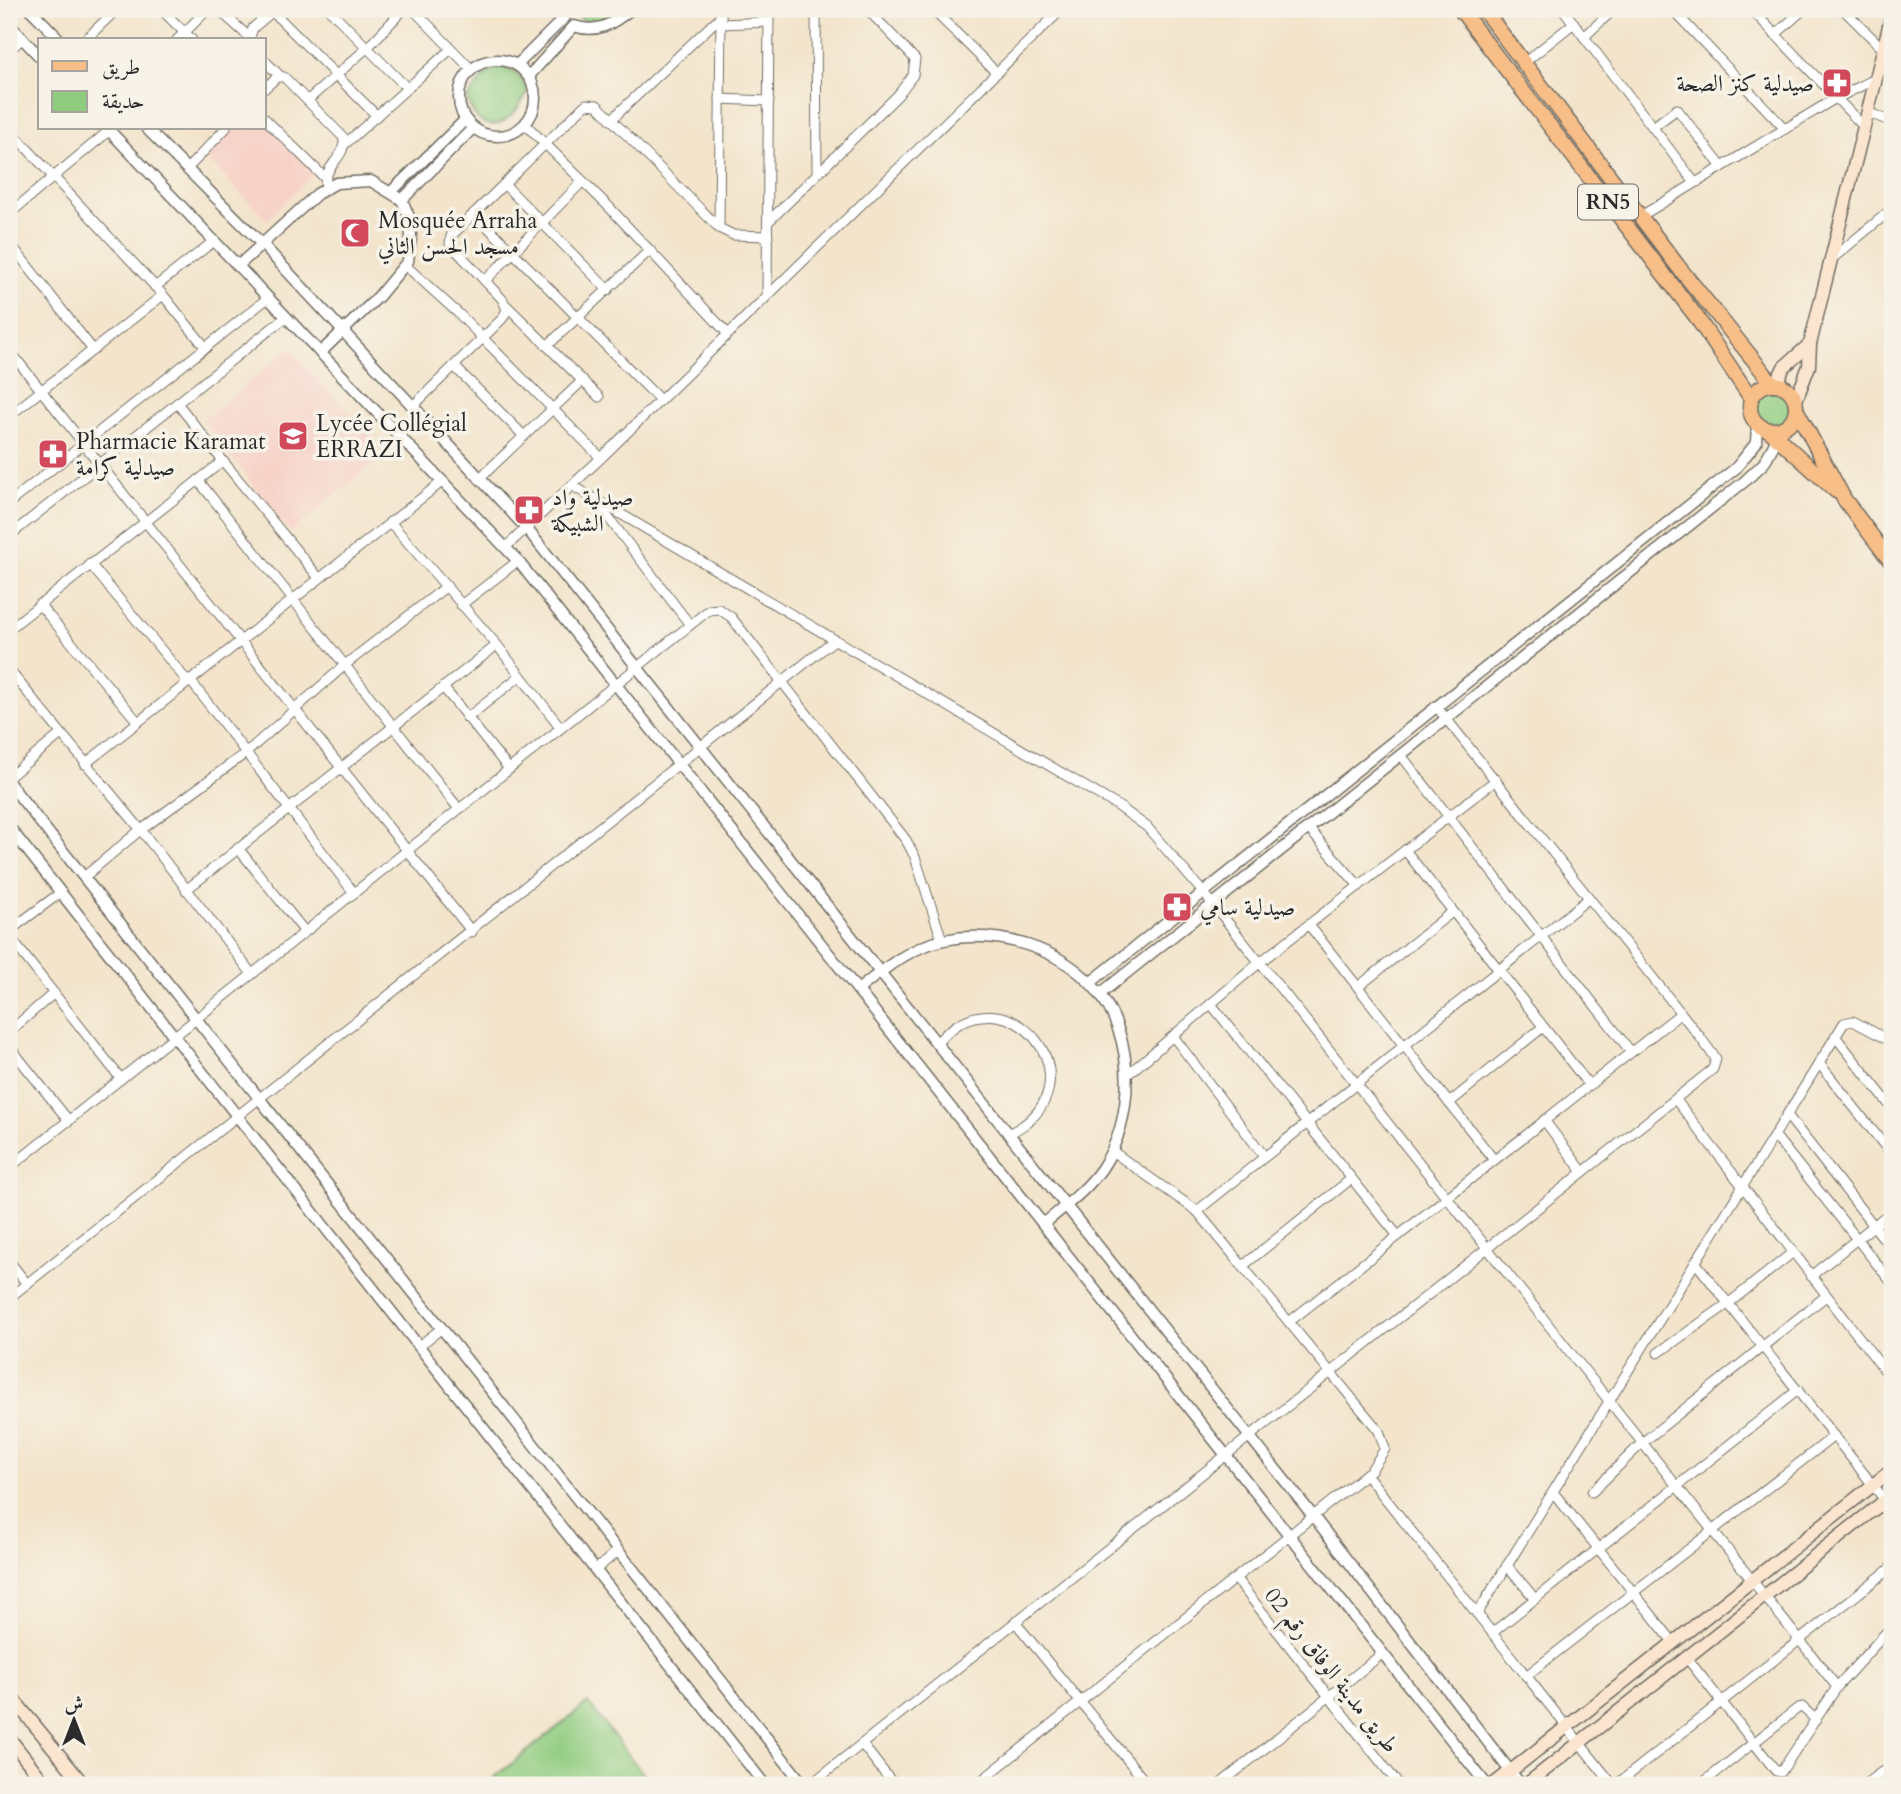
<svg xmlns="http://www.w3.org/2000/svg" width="1901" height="1794" font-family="Cardo,Amiri,serif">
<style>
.built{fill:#f7d1c7}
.green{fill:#90cc80;stroke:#5e7c56;stroke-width:2}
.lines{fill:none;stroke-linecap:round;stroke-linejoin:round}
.minor-casing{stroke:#716c63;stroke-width:11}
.tertiary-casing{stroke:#716c63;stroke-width:13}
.secondary-casing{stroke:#716c63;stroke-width:15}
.primary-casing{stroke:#716c63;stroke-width:17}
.minor{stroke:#fff;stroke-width:9}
.tertiary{stroke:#fff;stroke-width:10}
.secondary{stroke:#fce5cf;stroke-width:12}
.primary{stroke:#f7be88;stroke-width:14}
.labels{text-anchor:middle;stroke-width:7;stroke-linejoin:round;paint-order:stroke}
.shield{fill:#f7f3e8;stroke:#686764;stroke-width:2}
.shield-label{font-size:21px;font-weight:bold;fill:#2b2b2b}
.poi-label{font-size:23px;fill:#2b2b2b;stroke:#f7f3e8;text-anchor:start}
.street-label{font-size:23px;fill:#2b2b2b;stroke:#f7f3e8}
</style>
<rect width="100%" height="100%" fill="#f7f3e8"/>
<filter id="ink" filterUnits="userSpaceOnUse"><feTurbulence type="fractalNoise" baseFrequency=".0143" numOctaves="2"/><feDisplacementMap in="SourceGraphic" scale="14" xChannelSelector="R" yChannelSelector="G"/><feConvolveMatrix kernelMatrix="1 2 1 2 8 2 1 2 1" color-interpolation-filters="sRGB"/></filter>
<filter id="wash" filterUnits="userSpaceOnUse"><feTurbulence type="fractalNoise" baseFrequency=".00686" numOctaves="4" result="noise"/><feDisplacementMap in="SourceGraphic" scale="28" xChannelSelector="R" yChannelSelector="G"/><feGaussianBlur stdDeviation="1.57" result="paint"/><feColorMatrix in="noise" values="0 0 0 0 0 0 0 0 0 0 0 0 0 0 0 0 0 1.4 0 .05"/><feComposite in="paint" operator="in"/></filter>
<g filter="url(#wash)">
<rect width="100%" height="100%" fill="#f3e4cb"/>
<g class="built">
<polygon points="264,118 316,171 267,220 205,157 236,128 264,128"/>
<polygon points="290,349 387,453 290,532 202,420"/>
</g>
<g class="green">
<path d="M 574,9 L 622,9 C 607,23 585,32 574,9 Z"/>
<path d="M 499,67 C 514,70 522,76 528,90 C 514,123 482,144 467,99 L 484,76 Z"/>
<circle cx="1772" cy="408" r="20"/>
<polygon points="588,1703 652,1785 485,1785"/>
</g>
</g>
<g filter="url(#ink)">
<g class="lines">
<g class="minor-casing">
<g id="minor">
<polyline points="161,9 192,40"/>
<polyline points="218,9 249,37"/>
<polyline points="270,9 377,116"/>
<polyline points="329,9 407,88"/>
<polyline points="413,9 471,69"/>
<polyline points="721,9 719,228 733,235 768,236"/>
<polyline points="816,9 817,173"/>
<polyline points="932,9 997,73"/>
<polyline points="1563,9 1695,183"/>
<polyline points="1672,9 1785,129"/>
<polyline points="1751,9 1864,127"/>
<polyline points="1843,9 1884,50"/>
<polyline points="721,24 769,22"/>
<polyline points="1775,35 1804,9"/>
<polyline points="1584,37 1614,9"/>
<polyline points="85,40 117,9"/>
<polyline points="177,40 208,9"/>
<polyline points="249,40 253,28 275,9"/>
<polyline points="9,50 23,38"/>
<polyline points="264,60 280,76"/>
<polyline points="1525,62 1574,23"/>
<path d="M 264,89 L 277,77 L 284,77 L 344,138 C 346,159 321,167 326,188"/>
<polyline points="1837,98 1875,79"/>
<polyline points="720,99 769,101"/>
<polyline points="308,100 368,47 404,9"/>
<polyline points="1867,112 1892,122"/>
<polyline points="264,118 325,178"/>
<polyline points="611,120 721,16"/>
<polyline points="525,124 610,208 728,334"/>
<polyline points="1653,127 1677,109 1722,167"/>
<polyline points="9,129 163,295 206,348"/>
<polyline points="344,145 451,49"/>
<polyline points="187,169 226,128"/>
<polyline points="504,184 608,290"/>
<polyline points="474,213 660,400"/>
<polyline points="9,214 110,130"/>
<polyline points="1641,216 1836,98"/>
<polyline points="768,222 898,95 913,75 915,59 867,9"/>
<polyline points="9,242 93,350"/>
<polyline points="1833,258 1892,209"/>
<polyline points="405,265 459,314 601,458"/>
<polyline points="485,281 583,181"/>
<polyline points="155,287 214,241"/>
<polyline points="767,296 769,9"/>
<polyline points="507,306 599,397"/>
<polyline points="547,346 650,250"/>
<polyline points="9,350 472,932"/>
<polyline points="454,366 524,436"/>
<polyline points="412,407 502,319 507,310 503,300 450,244 451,236 586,104 597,105 719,228"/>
<polyline points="9,416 163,295"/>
<polyline points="223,461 319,578"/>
<polyline points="479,479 583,380"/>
<polyline points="198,480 459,809"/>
<polyline points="573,486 1118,806 1147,827 1213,904 1837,1687"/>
<polyline points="9,503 268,298"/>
<polyline points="598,504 690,625"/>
<polyline points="390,522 497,645 561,728"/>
<polyline points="9,536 286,317"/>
<polyline points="506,547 601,458 1062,9"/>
<polyline points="90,564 188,682"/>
<polyline points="39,604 138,722"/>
<polyline points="461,605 518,561"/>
<polyline points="9,629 223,461 177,403"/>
<polyline points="9,670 141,830 252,974"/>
<polyline points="190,680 354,893"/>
<polyline points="443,687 509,769"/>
<polyline points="467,718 520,676"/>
<polyline points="1401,755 1631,1052"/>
<polyline points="85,764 443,481"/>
<polyline points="9,777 61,734"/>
<polyline points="1309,829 1359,886"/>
<polyline points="141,830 247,752 346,664 447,586"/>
<polyline points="238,848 305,932"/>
<polyline points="1405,850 1589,1085"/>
<polyline points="84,877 139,831"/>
<polyline points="186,890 497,645"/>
<polyline points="1309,925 1494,1160"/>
<polyline points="9,931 60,893"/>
<polyline points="9,936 121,1079"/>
<polyline points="1358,987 1452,912"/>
<polyline points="1211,1004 1398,1236"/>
<polyline points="9,1032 54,993"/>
<polyline points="1173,1036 1264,1156"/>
<polyline points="1835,1036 1892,1108"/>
<path d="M 937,1043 C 1007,960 1107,1087 1008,1134"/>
<polyline points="9,1046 69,1121"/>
<polyline points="1819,1063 1892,1155"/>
<polyline points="1127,1075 1259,963 1496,780"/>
<polyline points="1676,1100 1892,1380"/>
<polyline points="1449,1103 1543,1027"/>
<polyline points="1787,1115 1892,1249"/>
<polyline points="1544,1120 1583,1172"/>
<polyline points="1775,1136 1892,1283"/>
<polyline points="9,1168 709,610 719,609 731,617 906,840 915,857 942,940"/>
<polyline points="1197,1211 1588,899"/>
<polyline points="9,1261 27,1284"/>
<polyline points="1696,1263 1892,1509"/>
<polyline points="1244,1265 1351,1179"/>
<polyline points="1811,1276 1892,1211"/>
<polyline points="9,1298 833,641"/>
<polyline points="1289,1322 1681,1013"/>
<polyline points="419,1346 442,1328"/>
<polyline points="1658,1353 1729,1303 1792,1253"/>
<polyline points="1366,1474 1613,1785"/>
<polyline points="1553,1492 1674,1643"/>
<polyline points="1592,1492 1642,1443 1826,1296"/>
<polyline points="1507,1565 1535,1599"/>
<polyline points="595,1570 618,1551"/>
<polyline points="1236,1579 1399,1785"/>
<polyline points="1477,1614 1844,1023 1853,1021 1892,1042"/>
<polyline points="1016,1623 1148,1785"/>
<polyline points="1492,1633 1798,1390"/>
<polyline points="1687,1658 1776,1771 1781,1772 1837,1687 1892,1626"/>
<polyline points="1526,1676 1834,1436"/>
<polyline points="862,1744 894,1785"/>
<polyline points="810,1785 1713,1069 1716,1059 1700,1037 1436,706"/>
<polyline points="976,1785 1371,1470 1385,1449 1379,1431 1197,1211 1112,1151"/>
<polyline points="1219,1785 1383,1653"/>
<polyline points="1616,1785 1892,1567"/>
<polyline points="1700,1785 1798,1708 1802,1707 1816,1720"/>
<polyline points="1864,1785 1882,1772 1892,1770"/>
</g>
</g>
<g class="tertiary-casing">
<g id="tertiary">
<polyline points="30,9 60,40"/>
<polyline points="9,24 40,57"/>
<circle cx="497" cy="98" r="38"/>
<polyline points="517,65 565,17 565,9"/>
<path d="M 529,76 L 574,26 C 597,34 613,24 631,9"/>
<polyline points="107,128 518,561 1487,1785"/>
<polyline points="146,128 262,244 527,529 1313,1516 1521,1785"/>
<polyline points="392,191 465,120"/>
<polyline points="402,200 473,128"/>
<polyline points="238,266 317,194 336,183 371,181 402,200 410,219 411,238 408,261 378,297 320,353"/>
<polyline points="9,783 804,1785"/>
<polyline points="9,827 765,1785"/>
<polyline points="1090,983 1736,468 1756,443 1757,424"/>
<path d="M 858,990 C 884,969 910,947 944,940 C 998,929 1063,948 1098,992 C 1136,1039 1135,1119 1102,1168 C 1087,1190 1065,1206 1045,1223"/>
<polyline points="1100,994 1745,481 1764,463 1783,428"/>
</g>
</g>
<g class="secondary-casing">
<g id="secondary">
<polyline points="1776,384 1784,367 1810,344"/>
<polyline points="1795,403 1809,366 1810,344 1892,14"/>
<polyline points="9,1694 84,1785"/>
<polyline points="9,1738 46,1785"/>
<polyline points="1493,1785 1892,1470"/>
<polyline points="1526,1785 1892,1495"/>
</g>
</g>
<g class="primary-casing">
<g id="primary">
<polyline points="1460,9 1695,315 1751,398"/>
<polyline points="1483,9 1677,265 1773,384"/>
<circle cx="1773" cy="407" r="23"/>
<polyline points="1796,409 1844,499 1892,563"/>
<polyline points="1769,430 1836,491"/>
</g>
</g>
<use href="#minor" class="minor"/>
<use href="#tertiary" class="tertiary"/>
<use href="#secondary" class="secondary"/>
<use href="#primary" class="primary"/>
</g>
</g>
<defs>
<g id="pharmacy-square" transform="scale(1.575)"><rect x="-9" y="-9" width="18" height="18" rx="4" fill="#d1495b" stroke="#f7f3e8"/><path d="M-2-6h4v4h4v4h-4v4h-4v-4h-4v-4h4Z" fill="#fff"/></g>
<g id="mosque-square" transform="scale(1.575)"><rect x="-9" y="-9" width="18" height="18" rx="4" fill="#d1495b" stroke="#f7f3e8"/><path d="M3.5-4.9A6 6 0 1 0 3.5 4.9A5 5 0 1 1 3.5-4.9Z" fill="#fff"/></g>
<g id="school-square" transform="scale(1.575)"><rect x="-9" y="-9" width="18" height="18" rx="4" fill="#d1495b" stroke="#f7f3e8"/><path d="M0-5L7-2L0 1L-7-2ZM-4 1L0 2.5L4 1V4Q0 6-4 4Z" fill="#fff"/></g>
</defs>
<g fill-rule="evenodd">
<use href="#pharmacy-square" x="1837" y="83"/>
<use href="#mosque-square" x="355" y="233"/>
<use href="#school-square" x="293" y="436"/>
<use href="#pharmacy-square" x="53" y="454"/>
<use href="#pharmacy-square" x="529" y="510"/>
<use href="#pharmacy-square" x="1177" y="907"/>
</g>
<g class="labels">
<rect class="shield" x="1578" y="184.5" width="60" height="35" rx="5"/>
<g class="shield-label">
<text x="1608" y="209">RN5</text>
</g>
<g class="poi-label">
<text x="1814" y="91" text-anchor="end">صيدلية كنز الصحة</text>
<text x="378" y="228">Mosquée Arraha<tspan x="378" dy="26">مسجد الحسن الثاني</tspan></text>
<text x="316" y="431">Lycée Collégial<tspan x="316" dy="26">ERRAZI</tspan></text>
<text x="76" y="449">Pharmacie Karamat<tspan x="76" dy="26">صيدلية كرامة</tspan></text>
<text x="552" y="505">صيدلية واد<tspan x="552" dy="26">الشبيكة</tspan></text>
<text x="1200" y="915">صيدلية سامي</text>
</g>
<g class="street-label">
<text transform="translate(1332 1670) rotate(52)" y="8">طريق مدينة الوفاق رقم 02</text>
</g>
</g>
<rect width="1901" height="1794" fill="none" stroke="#f7f3e8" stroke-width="35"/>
<rect x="38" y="38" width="228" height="91" fill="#f7f3e8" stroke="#a5a39c" stroke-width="2"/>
<rect x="52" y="61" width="35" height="10" fill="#f7be88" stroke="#a5a39c" stroke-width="2"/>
<text x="102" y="74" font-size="21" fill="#2b2b2b">طريق</text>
<rect x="52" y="91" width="35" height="21" fill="#90cc80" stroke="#a5a39c" stroke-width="2"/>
<text x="102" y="108" font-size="21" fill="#2b2b2b">حديقة</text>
<g transform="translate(74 1720)" stroke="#f7f3e8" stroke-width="5" paint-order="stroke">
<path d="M0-5L12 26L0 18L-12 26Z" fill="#2b2b2b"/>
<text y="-10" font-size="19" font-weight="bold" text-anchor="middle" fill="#2b2b2b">ش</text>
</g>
</svg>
